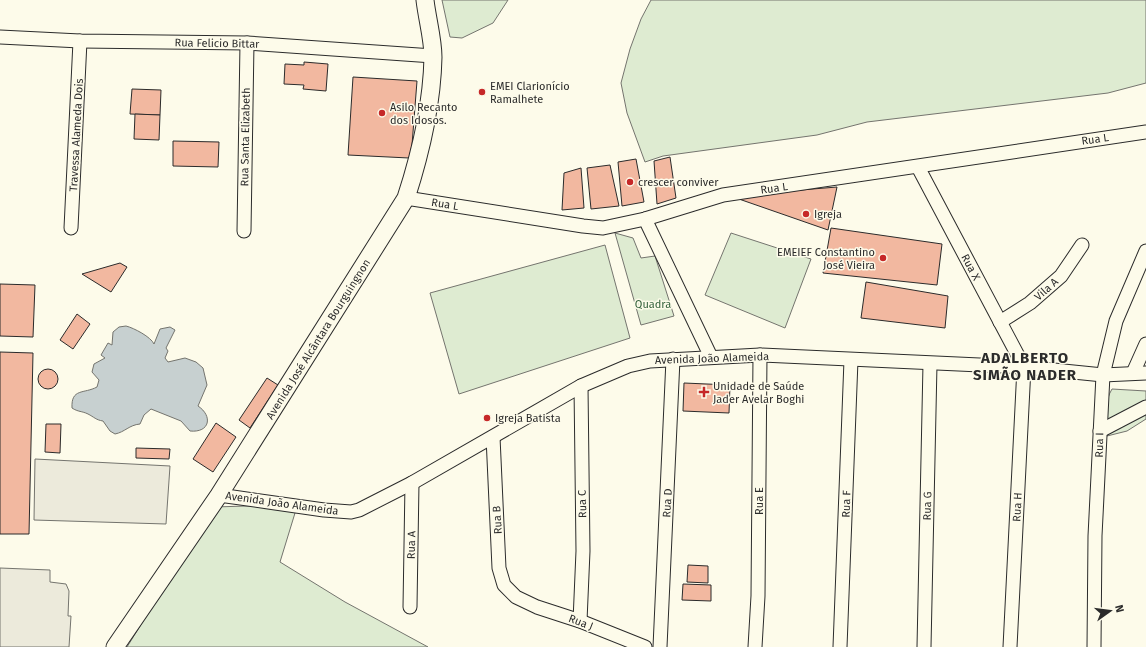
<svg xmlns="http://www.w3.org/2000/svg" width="1146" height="647" font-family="'Fira Sans',sans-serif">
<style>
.green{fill:#deebd1;stroke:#74746e}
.parking{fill:#eceadb;stroke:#74746e}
.water{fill:#c7d0d0;stroke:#74746e}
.building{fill:#f2b8a0;stroke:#2b2b2b}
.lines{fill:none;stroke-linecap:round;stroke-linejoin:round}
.minor-casing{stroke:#2b2b2b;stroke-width:15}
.tertiary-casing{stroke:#2b2b2b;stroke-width:19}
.minor{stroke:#fdfbea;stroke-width:13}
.tertiary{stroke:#fdfbea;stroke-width:17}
.poi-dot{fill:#c62828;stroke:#fdfbea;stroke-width:1.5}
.labels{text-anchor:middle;stroke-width:3;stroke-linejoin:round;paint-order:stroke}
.street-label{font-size:11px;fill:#2b2b2b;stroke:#fdfbea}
.poi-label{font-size:11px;fill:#2b2b2b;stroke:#fdfbea;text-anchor:start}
.park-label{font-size:11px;fill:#34623c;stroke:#fdfbea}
.district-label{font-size:15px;font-weight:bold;letter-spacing:1px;fill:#2b2b2b;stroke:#fdfbea}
</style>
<rect width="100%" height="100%" fill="#fdfbea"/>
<g class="green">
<polygon points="442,0 508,0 493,23 462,38 450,37"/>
<polygon points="651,0 1146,0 1146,83 1108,93 867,122 817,135 663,156 645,162 627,113 621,83 630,49 641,19"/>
<polygon points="615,233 633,238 641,258 655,256 674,316 641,325"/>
<polygon points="731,233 811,259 785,328 705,295"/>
<polygon points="605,245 630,338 459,394 430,293"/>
<path d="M 1112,389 L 1146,391 L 1146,419 L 1127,431 L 1107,436 C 1102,424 1105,400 1112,389 Z"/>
<polygon points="280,505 295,513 280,562 345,602 428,647 127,647 214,507"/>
</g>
<g class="parking">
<polygon points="35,459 170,466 166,524 34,520"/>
<polygon points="0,568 50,570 50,582 66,584 69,591 68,616 71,616 69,647 0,647"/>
</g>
<path class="water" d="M 126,326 C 134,328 151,337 154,344 L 160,329 L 170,327 L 175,330 L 166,348 L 168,351 L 165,358 L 168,362 L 185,358 L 196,362 L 203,368 L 207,385 L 198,406 C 213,416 210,433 190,431 L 181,421 L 151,409 L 144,415 L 140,424 C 129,425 125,432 115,434 L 110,431 L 103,421 C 96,420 94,417 88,414 C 82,411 78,412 72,408 C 71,388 84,394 97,387 L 99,380 L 92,372 L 94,364 L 105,358 L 101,355 L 108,343 L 112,345 L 113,332 L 119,327 Z"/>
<g class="building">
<polygon points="304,62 328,64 326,91 303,89 304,85 284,84 285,64 304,65"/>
<polygon points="353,77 417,81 412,145 409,158 348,155"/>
<polygon points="132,89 161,90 160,115 130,114"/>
<polygon points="135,114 160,115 159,140 134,139"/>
<polygon points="173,141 219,142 218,167 173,166"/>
<polygon points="670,157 676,198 657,204 654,161"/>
<polygon points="636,159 644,202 622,206 618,162"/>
<polygon points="610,165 619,206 591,209 587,168"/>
<polygon points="581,168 584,208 562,210 564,173"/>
<polygon points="837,187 828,230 736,198 776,192"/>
<polygon points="831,228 942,244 937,285 823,273"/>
<polygon points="120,263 127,267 111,292 82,274"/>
<polygon points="866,282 948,296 945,328 861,318"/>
<polygon points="0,284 35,285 33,337 0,336"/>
<polygon points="77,314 90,324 73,349 60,340"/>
<polygon points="0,352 33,353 29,534 0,534"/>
<circle cx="48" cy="379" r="10"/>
<polygon points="267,378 278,385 250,428 239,420"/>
<polygon points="684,383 730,385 729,413 683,411"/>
<polygon points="216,423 236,437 213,472 193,459"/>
<polygon points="46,424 61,424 60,453 45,452"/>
<polygon points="136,448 170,449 169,459 136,458"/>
<polygon points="688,565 708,566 708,583 687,582"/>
<polygon points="683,584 711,585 711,601 682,600"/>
</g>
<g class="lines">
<g class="minor-casing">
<g id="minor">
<polyline points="0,37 80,41 247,43 433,56"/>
<polyline points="918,167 1024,367 1010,647"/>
<polyline points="406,198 583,226 603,228 645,219 723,195 1146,132"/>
<polyline points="645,219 711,357"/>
<polyline points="71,228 80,41"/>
<polyline points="244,231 247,43"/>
<polyline points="1000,322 1030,303 1061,276 1082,245"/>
<polyline points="1133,373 1146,344"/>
<polyline points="1100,431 1146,407"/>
<polyline points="493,437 499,568 504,585 516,597 537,607 580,621 645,647"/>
<polyline points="219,495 324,510 351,512 359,510 412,483 581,386 628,366 650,361 760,355 1024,367 1103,375 1146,373"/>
<polyline points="410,607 412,483"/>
<polyline points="580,621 583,551 581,386"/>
<polyline points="660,647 673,359"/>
<polyline points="755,647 758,596 760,355"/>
<polyline points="840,647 851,360"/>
<polyline points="924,647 930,364"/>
<polyline points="1094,647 1095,536 1103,375 1116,321 1146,251"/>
</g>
</g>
<g class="tertiary-casing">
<path id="tertiary" d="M 115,647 L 219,495 L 406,198 C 421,152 432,106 433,57 C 433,39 427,18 425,0"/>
</g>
<use href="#minor" class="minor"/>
<use href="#tertiary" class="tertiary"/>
</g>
<g class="poi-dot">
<circle cx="482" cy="92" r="4"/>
<circle cx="382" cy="113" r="4"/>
<circle cx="630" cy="182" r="4"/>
<circle cx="806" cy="214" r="4"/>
<circle cx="883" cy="258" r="4"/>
<path d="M702 386h4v4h4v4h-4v4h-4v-4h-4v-4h4z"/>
<circle cx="487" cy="418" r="4"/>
</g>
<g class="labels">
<g class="street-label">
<text transform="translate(217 43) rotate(1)" y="4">Rua Felicio Bittar</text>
<text transform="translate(76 135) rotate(-87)" y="4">Travessa Alameda Dois</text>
<text transform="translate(245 137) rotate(-89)" y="4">Rua Santa Elizabeth</text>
<text transform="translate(1095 139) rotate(-8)" y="4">Rua L</text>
<text transform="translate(774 188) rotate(-8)" y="4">Rua L</text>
<text transform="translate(445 204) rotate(9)" y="4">Rua L</text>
<text transform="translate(971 267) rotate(62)" y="4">Rua X</text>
<text transform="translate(1046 289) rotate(-42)" y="4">Vila A</text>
<text transform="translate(318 339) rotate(-58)" y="4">Avenida José Alcântara Bourguingnon</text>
<text transform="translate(712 358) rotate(-2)" y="4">Avenida João Alameida</text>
<text transform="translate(1099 445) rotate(-89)" y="4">Rua I</text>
<text transform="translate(759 501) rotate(-90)" y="4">Rua E</text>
<text transform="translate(282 503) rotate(8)" y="4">Avenida João Alameida</text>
<text transform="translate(667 503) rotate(-87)" y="4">Rua D</text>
<text transform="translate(582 504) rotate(-91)" y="4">Rua C</text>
<text transform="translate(846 504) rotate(-88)" y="4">Rua F</text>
<text transform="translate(927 506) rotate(-89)" y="4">Rua G</text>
<text transform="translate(1017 507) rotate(-87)" y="4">Rua H</text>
<text transform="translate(497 520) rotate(-93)" y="4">Rua B</text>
<text transform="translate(411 545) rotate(-89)" y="4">Rua A</text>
<text transform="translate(581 622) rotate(21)" y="4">Rua J</text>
</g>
<g class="poi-label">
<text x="490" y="90">EMEI Clarionício<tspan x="490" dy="13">Ramalhete</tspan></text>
<text x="390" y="111">Asilo Recanto<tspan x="390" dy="13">dos Idosos.</tspan></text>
<text x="638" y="186">crescer conviver</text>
<text x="814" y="218">Igreja</text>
<text x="875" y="256" text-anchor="end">EMEIEF Constantino<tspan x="875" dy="13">José Vieira</tspan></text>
<text x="713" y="390">Unidade de Saúde<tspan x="713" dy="13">Jader Avelar Boghi</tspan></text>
<text x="495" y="422">Igreja Batista</text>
</g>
<g class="park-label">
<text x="653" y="308">Quadra</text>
</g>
<g class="district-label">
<text x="1025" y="363">ADALBERTO<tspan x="1025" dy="17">SIMÃO NADER</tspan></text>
</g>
</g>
<g transform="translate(1110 611) rotate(76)" stroke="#fdfbea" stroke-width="3" paint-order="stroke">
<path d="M0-3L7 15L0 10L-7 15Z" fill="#2b2b2b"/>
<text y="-6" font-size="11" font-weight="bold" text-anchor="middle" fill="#2b2b2b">N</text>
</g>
</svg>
